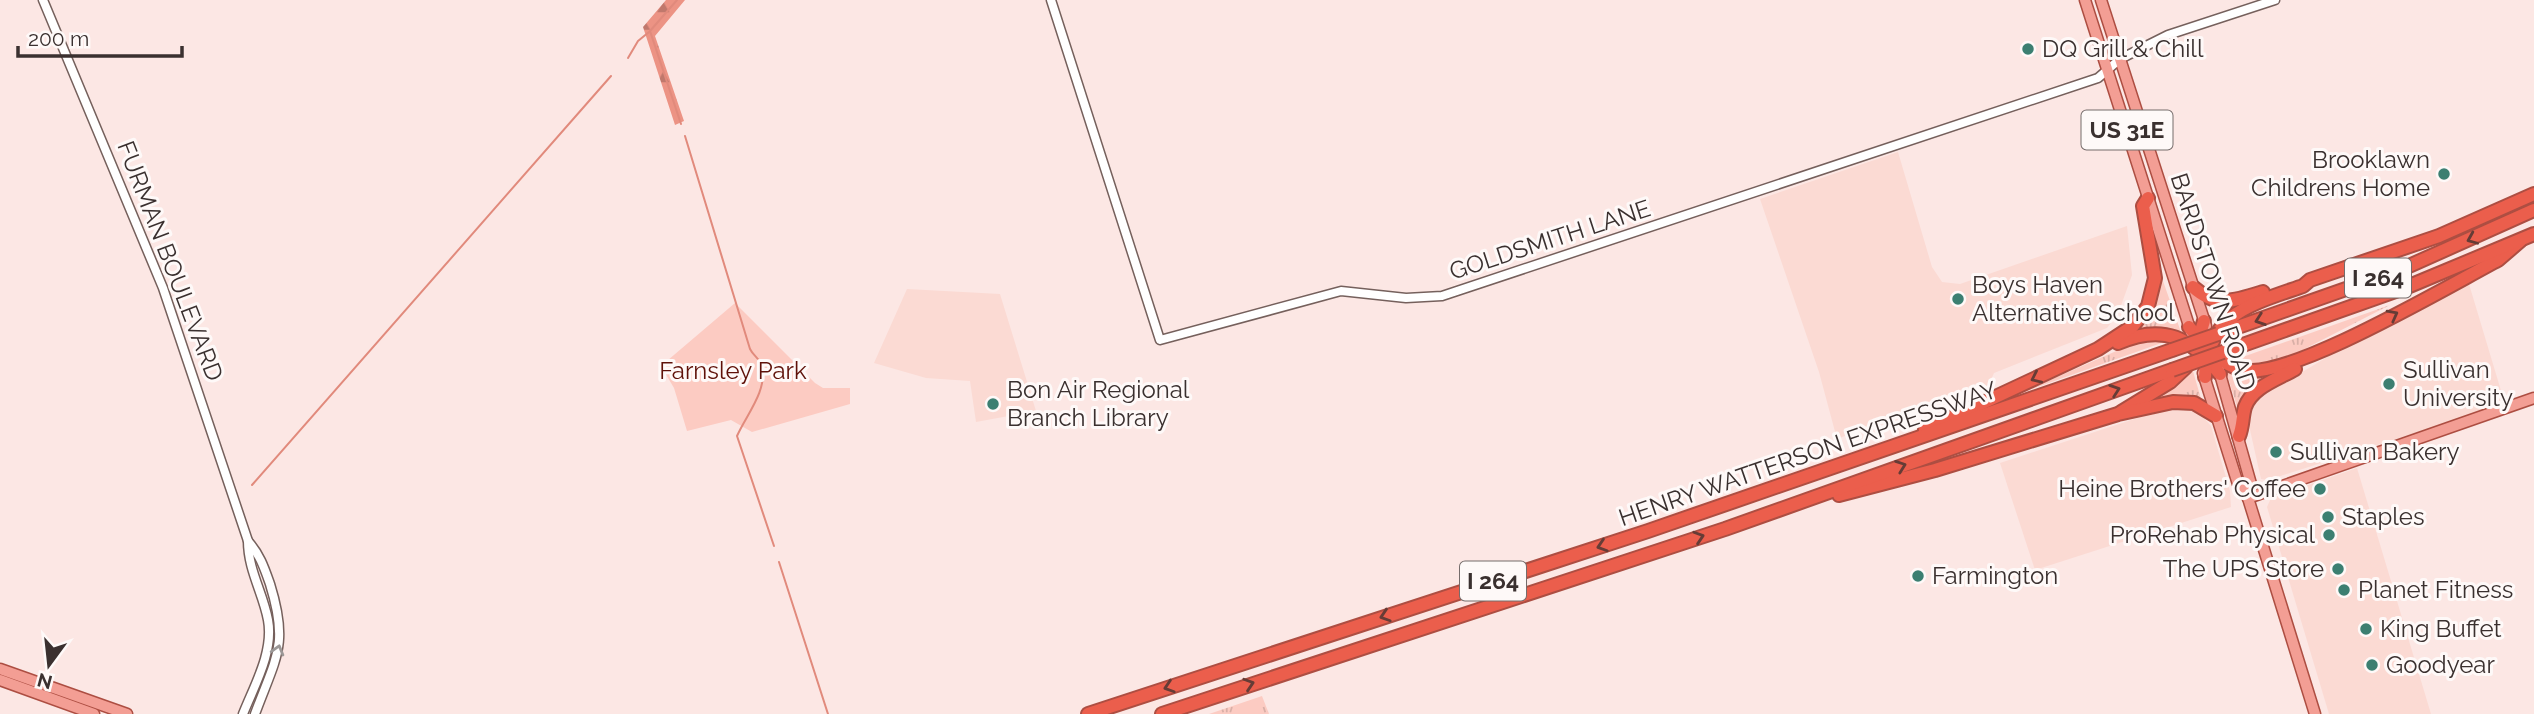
<svg xmlns="http://www.w3.org/2000/svg" width="2534" height="714" font-family="Raleway,sans-serif">
<style>
.built{fill:#fbdad3}
.grass{fill:url(#grass-tufts)}
.forest{fill:url(#forest-firs)}
.park{fill:#fccbc2}
.lines{fill:none;stroke-linecap:round;stroke-linejoin:round}
.stream{stroke:#e18a7c;stroke-width:2}
.minor-casing{stroke:#75605c;stroke-width:11}
.major-casing{stroke:#ad4e42;stroke-width:13}
.highway-casing{stroke:#ad4e42;stroke-width:16}
.minor{stroke:#fff;stroke-width:8}
.major{stroke:#f39e94;stroke-width:10}
.highway{stroke:#eb5e4c;stroke-width:12}
.highway-bridge-casing{stroke:#ad4e42;stroke-width:16;stroke-linecap:butt}
.highway-bridge{stroke:#eb5e4c;stroke-width:12}
.oneway{stroke:#663c36}
.oneway2{stroke:#9c9897}
.poi-dot{fill:#3c7f71;stroke:#fef9f8;stroke-width:2.5}
.labels{text-anchor:middle;stroke-width:6;stroke-linejoin:round;paint-order:stroke}
.shield{fill:#fef9f8;stroke:#756c6b;stroke-width:2}
.shield-label{font-size:23px;font-weight:bold;fill:#3a302f}
.poi-label{font-size:24px;fill:#3a302f;stroke:#fef9f8;text-anchor:start}
.street-label{font-size:24px;fill:#3a302f;stroke:#fef9f8}
.park-label{font-size:24px;fill:#5f1109;stroke:#fef9f8}
</style>
<defs>
<pattern id="grass-tufts" width="24" height="20" patternUnits="userSpaceOnUse" patternTransform="scale(1.75)"><rect width="24" height="20" fill="#fccbc2"/><path d="M3 7l-1-3M5 7V3M7 7l1-3M15 17l-1-3M17 17v-4M19 17l1-3" fill="none" stroke="#d9afa7"/></pattern>
<pattern id="forest-firs" width="22" height="20" patternUnits="userSpaceOnUse" patternTransform="scale(1.75)"><rect width="22" height="20" fill="#ec9384"/><path d="M5 1l3.5 6h-7zM16 11l3.5 6h-7z" fill="#c0786c"/></pattern>
</defs>
<rect width="100%" height="100%" fill="#fce7e4"/>
<g class="built">
<polygon points="1898,152 1932,267 1942,282 1960,284 2127,226 2132,275 2118,314 2107,328 1994,373 1988,387 1978,383 1837,439 1819,372 1760,199"/>
<polygon points="2469,284 2505,404 2268,480 2261,479 2248,421 2248,408 2257,394 2299,374 2362,336"/>
<polygon points="907,289 1000,294 1036,411 976,422 970,381 926,378 874,363"/>
<polygon points="2174,406 2196,409 2211,426 2230,491 2231,507 2035,570 2000,463"/>
<polygon points="2357,468 2431,714 2329,714 2267,507 2271,498"/>
</g>
<g class="grass">
<polygon points="2157,264 2182,335 2119,338 2133,329"/>
<polygon points="2390,305 2277,363 2249,365 2234,360"/>
<polygon points="2152,339 2167,341 2018,394 2130,345"/>
<polygon points="2192,368 2202,402 2155,400 2180,382"/>
<polygon points="2225,368 2250,376 2269,376 2240,416"/>
<polygon points="1262,696 1269,714 1209,714"/>
</g>
<polygon class="forest" points="666,0 685,0 655,36 684,121 675,125 643,27"/>
<polygon class="park" points="735,303 815,383 823,388 850,388 850,404 752,432 731,420 687,431 674,388 661,366"/>
<g class="lines">
<g class="stream">
<polyline points="677,0 650,31 681,124"/>
<polyline points="628,58 638,41 649,32"/>
<path d="M 685,136 L 750,349 C 754,357 760,358 762,367 C 768,390 745,417 737,436 L 774,546"/>
<polyline points="252,485 611,76"/>
<polyline points="779,562 828,714"/>
</g>
<g class="minor-casing">
<g id="minor">
<path d="M 43,0 L 163,288 L 248,541 C 248,570 263,593 268,620 C 274,652 254,686 243,714"/>
<polyline points="1051,0 1160,340 1341,291 1406,298 1442,296 2098,78 2120,59 2168,35 2275,0"/>
<path d="M 248,541 C 260,555 264,567 270,584 C 289,645 276,657 255,714"/>
</g>
</g>
<g class="major-casing">
<g id="major">
<polyline points="2085,0 2191,332"/>
<polyline points="2101,0 2206,326"/>
<polyline points="2218,367 2251,484 2248,498"/>
<polyline points="2203,373 2238,484 2248,498 2315,714"/>
<polyline points="2248,498 2534,398"/>
<polyline points="0,669 127,714"/>
<polyline points="0,680 94,714"/>
</g>
</g>
<g class="highway-casing">
<g id="highway">
<path d="M 2193,287 C 2216,308 2235,301 2263,292"/>
<path d="M 2189,327 C 2204,345 2219,364 2243,370 C 2288,381 2450,285 2498,260 L 2520,241"/>
<polyline points="2218,334 2400,270 2534,210"/>
<path d="M 2118,343 C 2164,323 2191,338 2220,374"/>
<polyline points="2197,344 2204,321"/>
<polyline points="2223,352 2407,287 2534,234"/>
<path d="M 2205,377 C 2207,314 2251,304 2303,286 L 2310,280 L 2439,236 L 2534,194"/>
<polyline points="2121,412 2170,382 2186,367"/>
<polyline points="1925,430 2098,349 2133,326 2148,306 2155,278 2143,206 2148,198"/>
<path d="M 2239,436 C 2243,426 2242,417 2245,407 C 2252,387 2278,379 2295,369"/>
<polyline points="1839,495 1935,470 2118,414 2173,402 2194,403 2216,416"/>
<polyline points="1088,714 1648,531 2172,350"/>
<polyline points="1162,714 1725,529 2172,370"/>
</g>
</g>
<use href="#minor" class="minor"/>
<use href="#major" class="major"/>
<use href="#highway" class="highway"/>
<g class="highway-bridge-casing">
<g id="highway-bridge">
<polyline points="2172,350 2218,334"/>
<polyline points="2172,370 2223,352"/>
</g>
</g>
<use href="#highway-bridge" class="highway-bridge"/>
</g>
<defs><path id="oneway-chevron" d="M-2-3.5L2.5 0L-2 3.5" fill="none" stroke-width="1.6" stroke-linecap="round" stroke-linejoin="round" transform="scale(1.75)"/></defs>
<g class="oneway">
<use href="#oneway-chevron" transform="translate(2472 239) rotate(157)"/>
<use href="#oneway-chevron" transform="translate(2393 315) rotate(-28)"/>
<use href="#oneway-chevron" transform="translate(2260 320) rotate(161)"/>
<use href="#oneway-chevron" transform="translate(2036 378) rotate(155)"/>
<use href="#oneway-chevron" transform="translate(2115 390) rotate(-19)"/>
<use href="#oneway-chevron" transform="translate(1901 466) rotate(-20)"/>
<use href="#oneway-chevron" transform="translate(1699 537) rotate(-18)"/>
<use href="#oneway-chevron" transform="translate(1602 546) rotate(162)"/>
<use href="#oneway-chevron" transform="translate(1385 616) rotate(162)"/>
<use href="#oneway-chevron" transform="translate(1249 684) rotate(-18)"/>
<use href="#oneway-chevron" transform="translate(1169 687) rotate(162)"/>
</g>
<use class="oneway2" href="#oneway-chevron" transform="translate(278 650) rotate(-74)"/>
<g class="poi-dot">
<circle cx="2028" cy="49" r="7"/>
<circle cx="2444" cy="174" r="7"/>
<circle cx="1958" cy="299" r="7"/>
<circle cx="2389" cy="384" r="7"/>
<circle cx="993" cy="404" r="7"/>
<circle cx="2276" cy="452" r="7"/>
<circle cx="2320" cy="489" r="7"/>
<circle cx="2328" cy="517" r="7"/>
<circle cx="2329" cy="535" r="7"/>
<circle cx="2338" cy="569" r="7"/>
<circle cx="1918" cy="576" r="7"/>
<circle cx="2344" cy="590" r="7"/>
<circle cx="2366" cy="629" r="7"/>
<circle cx="2372" cy="665" r="7"/>
</g>
<g class="labels">
<g class="shield">
<rect x="2081.5" y="110.5" width="91" height="39" rx="5"/>
<rect x="2345" y="258.5" width="66" height="39" rx="5"/>
<rect x="1460" y="561.5" width="66" height="39" rx="5"/>
</g>
<g class="shield-label">
<text x="2127" y="138">US 31E</text>
<text x="2378" y="286">I 264</text>
<text x="1493" y="589">I 264</text>
</g>
<g class="poi-label">
<text x="2042" y="57">DQ Grill &amp; Chill</text>
<text x="2430" y="168" text-anchor="end">Brooklawn<tspan x="2430" dy="28">Childrens Home</tspan></text>
<text x="1972" y="293">Boys Haven<tspan x="1972" dy="28">Alternative School</tspan></text>
<text x="2403" y="378">Sullivan<tspan x="2403" dy="28">University</tspan></text>
<text x="1007" y="398">Bon Air Regional<tspan x="1007" dy="28">Branch Library</tspan></text>
<text x="2290" y="460">Sullivan Bakery</text>
<text x="2306" y="497" text-anchor="end">Heine Brothers' Coffee</text>
<text x="2342" y="525">Staples</text>
<text x="2315" y="543" text-anchor="end">ProRehab Physical</text>
<text x="2324" y="577" text-anchor="end">The UPS Store</text>
<text x="1932" y="584">Farmington</text>
<text x="2358" y="598">Planet Fitness</text>
<text x="2380" y="637">King Buffet</text>
<text x="2386" y="673">Goodyear</text>
</g>
<g class="street-label">
<text transform="translate(1550 240) rotate(-18)" y="8">GOLDSMITH LANE</text>
<text transform="translate(170 261) rotate(69)" y="8">FURMAN BOULEVARD</text>
<text transform="translate(2213 282) rotate(72)" y="8">BARDSTOWN ROAD</text>
<text transform="translate(1808 454) rotate(-19)" y="8">HENRY WATTERSON EXPRESSWAY</text>
</g>
<g class="park-label">
<text x="733" y="379">Farnsley Park</text>
</g>
</g>
<g transform="translate(49 665) rotate(195)" stroke="#fef9f8" stroke-width="5" paint-order="stroke">
<path d="M0-5L12 26L0 18L-12 26Z" fill="#3a302f"/>
<text y="-10" font-size="19" font-weight="bold" text-anchor="middle" fill="#3a302f">N</text>
</g>
<path d="M18 46v10h164v-10" fill="none" stroke="#3a302f" stroke-width="3.5"/>
<text x="28" y="46" font-size="21" fill="#3a302f" stroke="#fef9f8" stroke-width="5" paint-order="stroke">200 m</text>
</svg>
